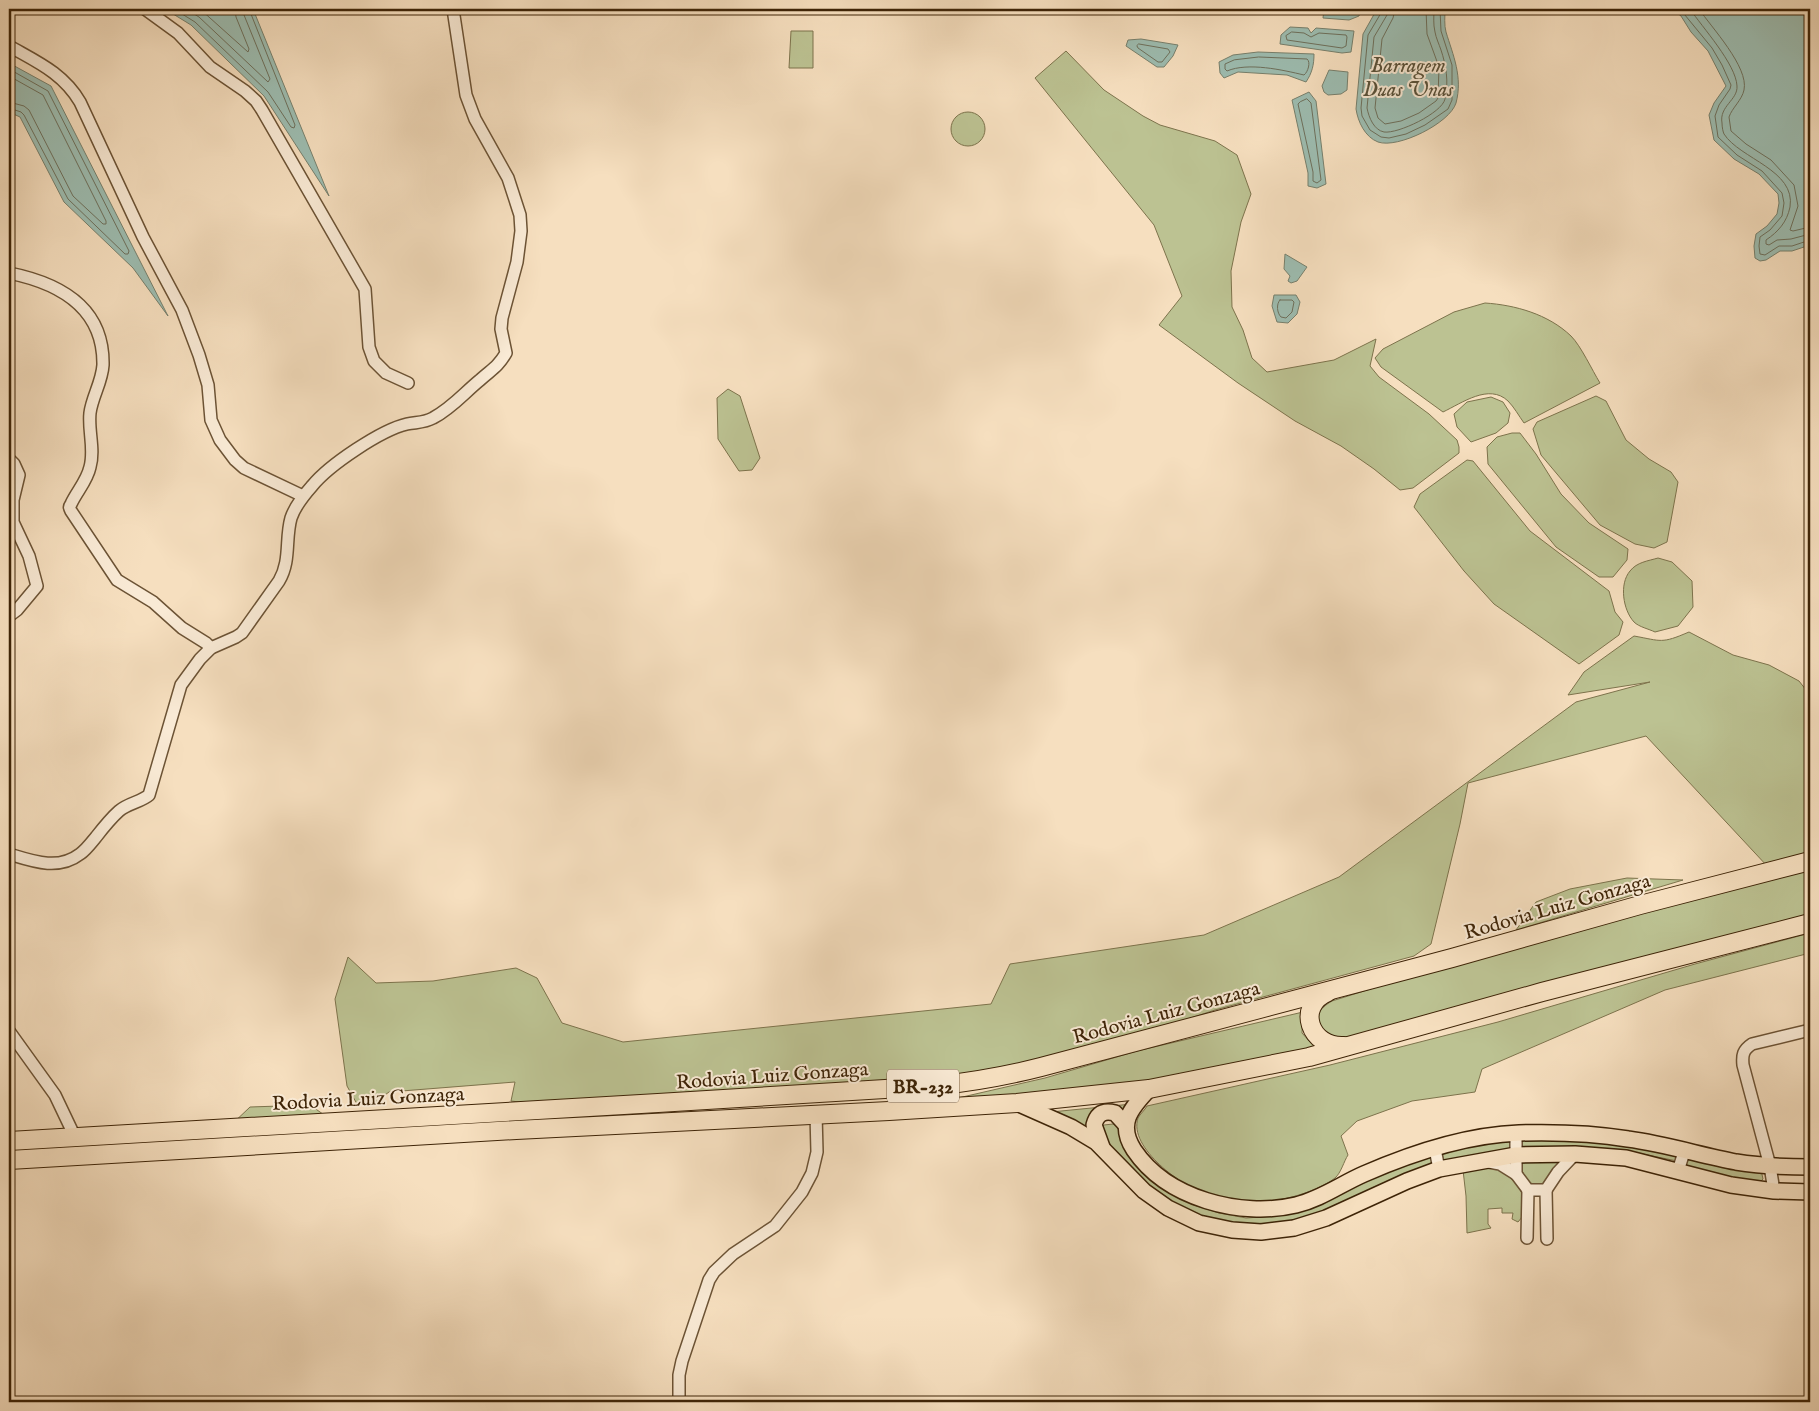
<svg xmlns="http://www.w3.org/2000/svg" width="1819" height="1411" font-family="'IM FELL English',serif">
<style>
.green{fill:#bcc292;stroke:#7d734c}
.water{fill:#9dbdb1;stroke:#77806d}
.lines{fill:none;stroke-linecap:round;stroke-linejoin:round}
.shore{stroke:#6e705c;stroke-width:1}
.minor-casing{stroke:#6c5335;stroke-width:14}
.major-casing{stroke:#3e2407;stroke-width:18}
.highway-casing{stroke:#3e2407;stroke-width:20}
.minor{stroke:#f9ead5;stroke-width:11}
.major{stroke:#f6dfbf;stroke-width:15}
.highway{stroke:#f6dfbf;stroke-width:18}
.labels{text-anchor:middle;stroke-width:4;stroke-linejoin:round;paint-order:stroke}
.shield{fill:#f9ead5;stroke:#765f45;stroke-width:1}
.shield-label{font-size:19px;font-weight:bold;fill:#3e2407}
.street-label{font-size:20px;fill:#3e2407;stroke:#f9ead5}
.water-label{font-size:21px;font-style:italic;fill:#5a523a;stroke:#f9ead5}
</style>
<rect width="100%" height="100%" fill="#f6dfbf"/>
<filter id="stains"><feTurbulence type="fractalNoise" baseFrequency=".004" numOctaves="4"/><feColorMatrix values="0 0 0 0 .2 0 0 0 0 .09 0 0 0 0 .02 0 0 0 .5 -.17"/></filter>
<radialGradient id="worn" r=".72"><stop offset=".6" stop-color="#630" stop-opacity="0"/><stop offset="1" stop-color="#630" stop-opacity=".3"/></radialGradient>
<g class="green">
<polygon points="791,31 813,31 813,68 789,68"/>
<polygon points="1066,51 1104,90 1143,116 1160,125 1215,141 1237,155 1251,194 1241,222 1231,271 1232,307 1243,330 1252,358 1267,372 1334,360 1376,339 1370,366 1379,377 1429,414 1457,440 1459,447 1459,453 1413,488 1400,490 1374,469 1341,446 1295,421 1238,383 1159,325 1182,296 1154,225 1035,78"/>
<circle cx="968" cy="129" r="17"/>
<path d="M 1485,303 C 1515,305 1548,314 1571,336 C 1581,346 1592,370 1600,383 L 1524,423 C 1519,416 1514,407 1508,401 C 1489,383 1462,403 1443,412 L 1381,367 L 1375,358 L 1383,349 L 1454,312 Z"/>
<polygon points="728,389 740,396 760,458 752,470 739,471 718,439 717,398"/>
<polygon points="1596,396 1606,401 1626,440 1649,459 1671,472 1678,482 1667,542 1654,548 1635,544 1600,525 1541,455 1533,429 1537,422"/>
<polygon points="1491,397 1503,402 1510,413 1508,423 1496,433 1471,442 1457,427 1454,414 1467,402"/>
<polygon points="1512,433 1520,433 1536,454 1561,494 1589,523 1628,549 1627,560 1613,577 1599,577 1556,547 1488,464 1487,447 1497,437"/>
<polygon points="1467,460 1473,461 1530,531 1609,591 1615,612 1623,622 1619,635 1579,664 1494,604 1464,571 1414,507 1420,494"/>
<path d="M 1658,558 L 1672,562 L 1692,581 L 1693,607 L 1678,626 L 1655,632 C 1649,629 1639,627 1634,622 C 1623,610 1619,584 1630,571 C 1637,562 1648,561 1658,558 Z"/>
<path d="M 1689,632 L 1733,655 L 1769,665 L 1799,681 L 1810,695 L 1810,923 L 1346,1043 L 1320,1032 C 1317,1015 1317,1010 1332,1001 L 1640,905 L 1768,867 L 1646,736 L 1468,783 L 1460,824 L 1431,944 L 1414,956 L 1215,1010 L 1154,1030 L 1048,1058 L 970,1076 L 544,1105 L 511,1101 L 515,1082 L 389,1092 L 374,1103 L 357,1104 L 347,1086 L 335,999 L 348,957 L 376,983 L 433,981 L 516,968 L 537,978 L 562,1023 L 623,1042 L 991,1004 L 1010,964 L 1204,935 L 1339,877 L 1576,702 L 1650,682 L 1568,695 L 1584,672 L 1634,636 C 1662,641 1661,644 1689,632 Z"/>
<polygon points="1627,878 1683,880 1516,930 1536,902 1570,889"/>
<path d="M 1810,933 L 1810,953 L 1665,990 L 1482,1069 L 1475,1092 L 1412,1101 L 1357,1121 L 1341,1136 L 1348,1155 C 1344,1161 1341,1173 1335,1178 C 1315,1194 1266,1206 1241,1202 C 1230,1201 1217,1199 1207,1195 C 1183,1187 1128,1148 1138,1118 C 1140,1114 1145,1110 1147,1106 L 1330,1065 L 1498,1022 L 1695,964 Z"/>
<polygon points="1303,1012 1302,1033 1318,1051 1221,1075 932,1104 1045,1078 1137,1051"/>
<polygon points="1132,1104 1128,1112 1107,1109 1096,1142 1051,1112"/>
<polygon points="310,1105 330,1119 230,1126 250,1107"/>
<polygon points="1113,1124 1122,1129 1170,1192 1194,1205 1219,1213 1246,1218 1275,1216 1301,1209 1383,1173 1429,1156 1433,1161 1433,1168 1295,1225 1233,1227 1166,1205 1109,1155 1101,1128 1104,1125"/>
<polygon points="1511,1138 1512,1152 1444,1164 1442,1152"/>
<polygon points="1564,1139 1677,1150 1677,1161 1628,1151 1518,1151 1519,1140"/>
<polygon points="1690,1155 1761,1170 1763,1179 1759,1183 1685,1167"/>
<polygon points="1561,1161 1546,1183 1536,1185 1528,1182 1519,1165 1523,1162"/>
<path d="M 1481,1167 C 1486,1167 1492,1167 1497,1169 C 1516,1175 1535,1205 1518,1222 L 1512,1219 L 1513,1213 L 1502,1213 L 1502,1208 L 1488,1209 L 1488,1224 L 1491,1228 L 1467,1233 L 1466,1196 L 1463,1170 Z"/>
<polygon points="9,1253 14,1402 9,1402"/>
</g>
<g class="water">
<polygon points="165,9 253,9 329,196 264,96 191,25"/>
<polygon points="1324,9 1361,9 1359,16 1349,20 1323,18"/>
<path d="M 1377,9 L 1445,9 C 1445,16 1444,25 1446,32 C 1453,55 1463,77 1456,103 C 1450,123 1398,149 1378,142 C 1365,137 1358,122 1356,109 L 1363,34 Z"/>
<polygon points="1672,9 1810,9 1810,245 1792,251 1780,251 1766,260 1760,261 1755,258 1754,246 1756,234 1767,226 1777,214 1779,203 1778,194 1759,174 1734,159 1714,140 1709,115 1714,103 1726,86 1708,51 1691,32 1681,16"/>
<polygon points="1290,27 1308,28 1311,33 1316,28 1354,31 1351,52 1342,53 1280,44 1281,35"/>
<polygon points="1141,39 1178,45 1173,56 1164,67 1157,67 1126,46 1128,40"/>
<path d="M 1258,52 L 1314,54 C 1314,65 1312,73 1306,82 L 1287,75 L 1238,72 L 1224,78 L 1220,73 L 1219,62 L 1233,55 Z"/>
<polygon points="9,63 51,86 168,316 133,268 64,202 20,117 9,112"/>
<polygon points="1329,70 1348,72 1347,90 1341,94 1328,95 1324,92 1322,86"/>
<polygon points="1309,92 1316,101 1326,184 1317,188 1308,186 1308,173 1292,100"/>
<polygon points="1285,254 1307,267 1297,281 1291,283 1288,281 1290,276 1284,269"/>
<polygon points="1274,295 1296,295 1300,302 1297,314 1288,323 1277,322 1272,306"/>
</g>
<g class="lines">
<g class="shore">
<polyline points="174,9 195,22 268,92 291,127 294,128 295,125 249,9"/>
<polyline points="186,9 199,17 268,82 270,79 244,15 243,9"/>
<polyline points="200,9 248,52 249,49 236,17 235,9"/>
<polyline points="1381,9 1381,13 1368,35 1361,108 1362,116 1370,130 1381,137 1389,138 1406,134 1425,125 1448,109 1452,100 1452,65 1441,31 1440,9"/>
<path d="M 1387,9 L 1387,15 L 1374,37 L 1367,108 C 1369,118 1374,130 1384,132 C 1398,134 1442,113 1445,99 C 1449,82 1446,65 1441,50 C 1439,44 1436,38 1435,32 C 1433,24 1434,16 1434,9"/>
<polyline points="1395,9 1393,18 1382,39 1375,108 1378,118 1385,124 1401,121 1419,113 1436,101 1438,98 1439,67 1427,34 1426,9"/>
<polyline points="1680,9 1712,48 1722,65 1731,85 1730,89 1719,105 1715,116 1718,137 1737,155 1762,171 1782,193 1784,203 1782,216 1770,230 1760,237 1759,246 1760,254 1765,255 1779,246 1792,246 1810,240"/>
<path d="M 1690,9 C 1702,27 1736,64 1737,86 C 1738,100 1719,106 1722,123 C 1722,127 1723,132 1724,134 C 1740,159 1796,170 1790,207 C 1787,222 1778,232 1766,240 L 1766,244 L 1769,245 L 1777,240 L 1791,239 L 1810,234"/>
<path d="M 1699,9 C 1711,27 1749,67 1744,90 C 1742,100 1732,108 1729,117 L 1731,131 L 1746,144 L 1771,160 L 1794,185 L 1798,206 L 1790,230 L 1793,231 L 1810,227"/>
<polygon points="1292,32 1304,33 1311,37 1319,33 1346,35 1347,37 1346,46 1342,48 1287,40 1286,36"/>
<polygon points="1139,44 1168,49 1170,52 1162,62 1158,62 1138,48 1137,46"/>
<path d="M 1259,57 L 1307,59 C 1311,62 1308,72 1304,75 C 1283,70 1248,62 1227,71 L 1225,69 L 1225,64 L 1234,60 Z"/>
<polyline points="9,69 48,91 129,251 128,254 125,254 68,199 24,115 21,112 9,108"/>
<polyline points="9,76 43,95 106,221 106,224 103,224 73,196 29,110 24,106 9,102"/>
<polygon points="1307,99 1311,103 1321,180 1317,183 1313,181 1313,172 1298,104 1300,102"/>
<path d="M 1280,300 L 1292,300 L 1294,302 L 1292,312 L 1286,318 L 1281,317 C 1277,313 1276,304 1280,300 Z"/>
</g>
<g class="minor-casing">
<g id="minor">
<polyline points="145,9 178,33 210,67 245,91 256,101 262,110 365,289 369,347 374,361 386,373 408,383"/>
<path d="M 9,46 C 37,62 63,73 80,102 L 143,237 L 182,310 L 199,355 L 208,385 L 211,420 L 220,440 L 235,460 L 244,468 L 303,496"/>
<path d="M 9,273 C 59,283 104,307 103,365 C 102,382 92,397 90,413 C 88,431 95,449 90,467 C 87,481 77,491 71,504 C 69,507 69,507 71,511 L 117,580 L 153,602 L 182,628 L 206,643 L 211,648"/>
<polyline points="9,459 14,464 19,475 13,500 13,522 29,556 37,586 17,610 9,616"/>
<path d="M 9,854 C 32,861 58,871 80,854 C 86,850 91,843 96,837 C 103,828 110,819 119,811 C 128,803 141,802 149,795 L 181,685 L 200,659 L 211,648 L 236,637 L 242,633 L 279,581 C 291,561 285,539 291,518 C 295,506 304,495 312,486 C 329,465 381,430 407,424 C 416,422 424,423 433,418 C 452,408 464,393 480,380 C 492,369 497,368 506,353 L 501,329 L 502,318 L 517,262 L 521,231 L 520,215 L 508,178 L 475,119 L 466,95 L 453,9"/>
<polyline points="9,1031 55,1095 75,1137"/>
<polyline points="1516,1133 1516,1174 1528,1190 1546,1190 1558,1172 1575,1154"/>
<polyline points="1435,1149 1439,1169"/>
<polyline points="1489,1162 1500,1164 1516,1174"/>
<polyline points="1678,1171 1685,1149"/>
<polyline points="1546,1190 1547,1239"/>
<path d="M 1774,1191 L 1770,1166 L 1743,1065 C 1742,1055 1743,1050 1752,1044 L 1810,1030"/>
<polyline points="1527,1238 1528,1190"/>
<polyline points="679,1402 679,1375 682,1361 709,1280 714,1272 733,1254 775,1226 802,1192 812,1173 817,1152 816,1114"/>
</g>
</g>
<g class="major-casing">
<g id="major">
<path d="M 1149,1089 C 1131,1108 1117,1124 1134,1150 C 1167,1199 1241,1218 1296,1205 C 1321,1199 1341,1184 1364,1174 C 1412,1153 1466,1135 1519,1133 C 1555,1132 1592,1133 1628,1139 C 1665,1144 1700,1155 1736,1162 C 1761,1166 1785,1167 1810,1167"/>
<polyline points="1017,1103 1071,1127 1096,1142 1144,1191 1168,1208 1199,1223 1232,1230 1261,1232 1294,1228 1326,1218 1407,1181 1439,1169 1516,1155 1575,1154 1626,1158 1731,1185 1774,1191 1810,1192"/>
<path d="M 1102,1147 L 1094,1125 C 1097,1114 1103,1110 1115,1113 L 1126,1125"/>
</g>
</g>
<g class="highway-casing">
<g id="highway">
<path d="M 1328,992 C 1295,1006 1310,1048 1344,1046"/>
<path d="M 9,1141 L 658,1103 L 934,1086 C 971,1082 1006,1076 1041,1067 L 1452,958 L 1640,905 L 1810,861"/>
<polyline points="9,1160 516,1130 889,1111 1017,1103 1149,1089 1309,1057 1542,992 1810,923"/>
</g>
</g>
<use href="#minor" class="minor"/>
<use href="#major" class="major"/>
<use href="#highway" class="highway"/>
</g>
<g class="labels">
<rect class="shield" x="887" y="1069.5" width="72" height="33" rx="4"/>
<g class="shield-label">
<text x="923" y="1093">BR-232</text>
</g>
<g class="street-label">
<text transform="translate(1557 906) rotate(-16)" y="7">Rodovia Luiz Gonzaga</text>
<text transform="translate(1166 1012) rotate(-15)" y="7">Rodovia Luiz Gonzaga</text>
<text transform="translate(772 1075) rotate(-4)" y="7">Rodovia Luiz Gonzaga</text>
<text transform="translate(368 1098) rotate(-3)" y="7">Rodovia Luiz Gonzaga</text>
</g>
<g class="water-label">
<text x="1408" y="72">Barragem<tspan x="1408" dy="24">Duas Unas</tspan></text>
</g>
</g>
<rect width="1819" height="1411" fill="none" stroke="#f6dfbf" stroke-width="30"/>
<rect x="10" y="10" width="1799" height="1391" fill="none" stroke="#3e2407" stroke-width="2.5"/>
<rect x="15" y="15" width="1789" height="1381" fill="none" stroke="#3e2407"/>
<rect width="100%" height="100%" filter="url(#stains)"/>
<rect width="100%" height="100%" fill="url(#worn)"/>
</svg>
